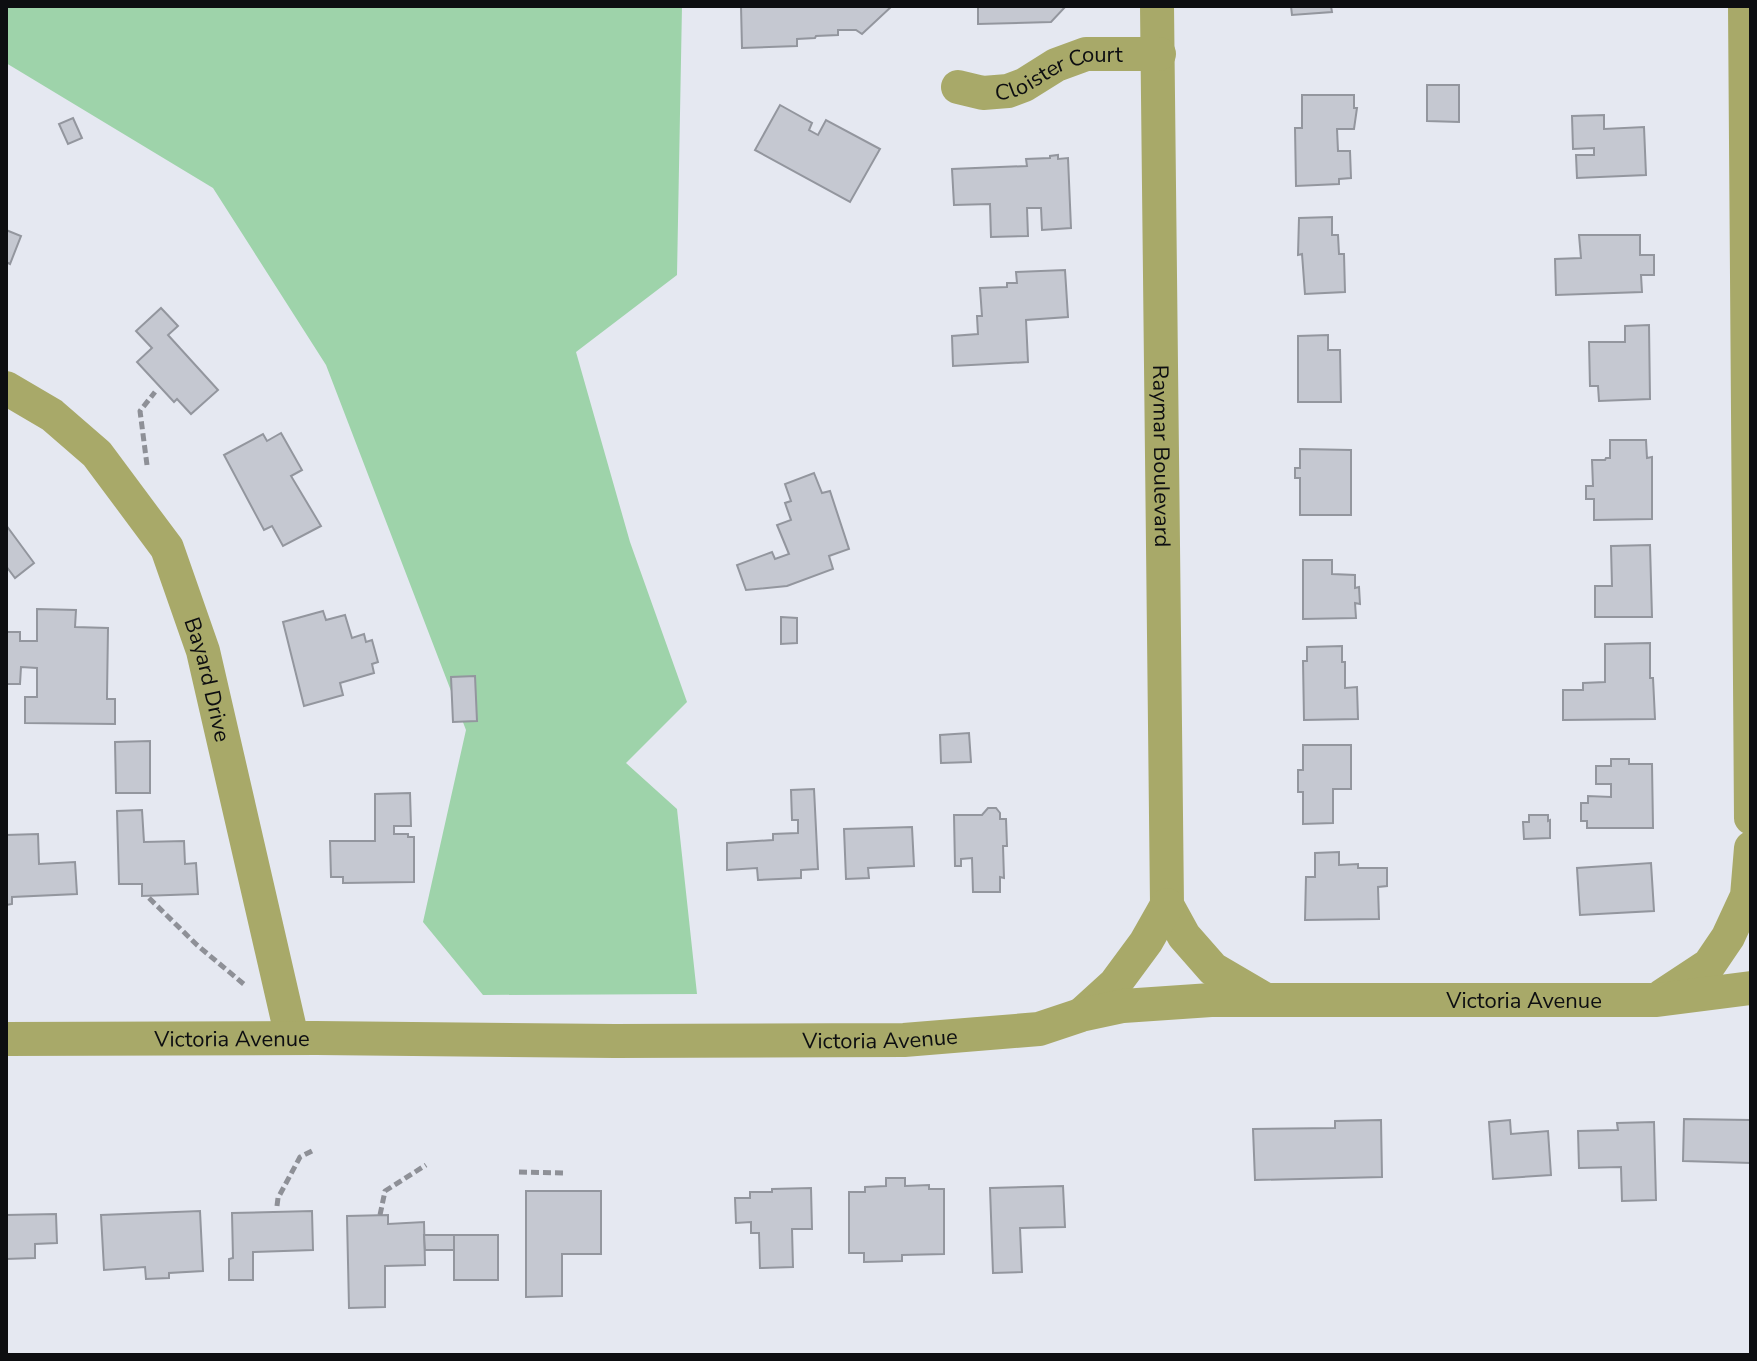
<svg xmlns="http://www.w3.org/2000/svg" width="1757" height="1361" font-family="'Nunito Sans',sans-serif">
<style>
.green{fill:#9ed3aa}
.building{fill:#c5c8d1;stroke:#93969e;stroke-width:2}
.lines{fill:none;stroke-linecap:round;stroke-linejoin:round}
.path{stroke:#8e9097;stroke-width:5;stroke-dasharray:8 4;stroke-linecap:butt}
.minor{stroke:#a8a969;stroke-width:34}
.labels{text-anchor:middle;stroke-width:6;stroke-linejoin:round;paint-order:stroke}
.street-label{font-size:22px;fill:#0d0e11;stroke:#fff}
</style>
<rect width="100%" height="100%" fill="#e5e8f1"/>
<polygon class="green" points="6,6 682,6 677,275 576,352 630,542 687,702 626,763 677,809 697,994 483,995 423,922 466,730 326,365 213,188 6,63"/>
<g class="building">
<polygon points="741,6 892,6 862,34 856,30 838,30 838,35 816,36 815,38 797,39 797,46 742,48"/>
<polygon points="978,6 1066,6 1051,22 978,24"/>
<polygon points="1291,6 1331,6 1332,12 1292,15"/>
<polygon points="1427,85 1459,85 1459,122 1427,121"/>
<polygon points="1302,95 1354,95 1354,108 1357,108 1354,129 1337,129 1338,151 1350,151 1351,178 1339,179 1339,184 1296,186 1295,128 1302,128"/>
<polygon points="780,105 812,123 809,130 818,135 826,120 880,149 850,202 755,150"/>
<polygon points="1604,115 1604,129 1644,127 1646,175 1577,178 1576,155 1594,155 1594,148 1573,149 1572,116"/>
<polygon points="73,118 82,138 68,144 59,124"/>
<polygon points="1058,155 1058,159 1068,158 1071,228 1042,230 1041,208 1027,208 1028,236 991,237 990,204 954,205 952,169 1027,166 1026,159 1050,158 1050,156"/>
<polygon points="1332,217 1332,235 1338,235 1339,254 1344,254 1345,292 1305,294 1302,254 1298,255 1299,218"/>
<polygon points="6,230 21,236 10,264 6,262"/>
<polygon points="1579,235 1640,235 1640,255 1654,255 1654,275 1641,275 1642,292 1556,295 1555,259 1581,258"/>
<polygon points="1065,270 1068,317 1026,320 1028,362 953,366 952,336 978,334 977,316 982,316 980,288 1007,287 1007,283 1017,283 1016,272"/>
<polygon points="161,308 178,326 168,335 218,390 191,414 177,399 174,402 137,362 152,348 136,331"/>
<polygon points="1649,325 1650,399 1599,401 1598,386 1590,386 1589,342 1625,342 1625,326"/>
<polygon points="1328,335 1328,350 1340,350 1341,402 1298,402 1298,336"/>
<polygon points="281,433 302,470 291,476 321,526 283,546 272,526 264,530 224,455 263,434 267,441"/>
<polygon points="1610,440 1646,440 1647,458 1652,457 1652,519 1594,520 1594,499 1586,499 1586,486 1593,486 1592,460 1605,460 1606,458 1610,458"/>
<polygon points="1300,449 1351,450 1351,515 1300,515 1300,478 1295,478 1295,468 1300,468"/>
<polygon points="814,473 822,493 830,491 849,549 829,556 833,569 787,586 746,590 737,565 772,552 775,559 789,554 777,525 791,520 785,503 791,501 785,484"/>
<polygon points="6,525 34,563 15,578 6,566"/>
<polygon points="1650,545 1652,617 1595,617 1595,586 1612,586 1611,546"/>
<polygon points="1303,560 1332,560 1332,574 1355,575 1355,588 1359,587 1360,604 1355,603 1356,618 1303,619"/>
<polygon points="37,609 76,610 75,627 108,628 107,696 107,699 115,699 115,724 25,723 25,697 37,697 37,668 21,667 20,684 6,684 6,632 20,632 20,641 37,641"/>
<polygon points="323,611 326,620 345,615 352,638 364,634 366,642 372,640 378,662 372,664 374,673 340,683 343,695 304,706 283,622"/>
<polygon points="781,617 797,618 797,643 781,644"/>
<polygon points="1650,643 1650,678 1653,678 1655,719 1563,720 1563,690 1583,690 1583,683 1605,682 1605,644"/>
<polygon points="1342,646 1342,662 1345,662 1345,688 1357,687 1358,719 1304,720 1303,661 1307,661 1307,647"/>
<polygon points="475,676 477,721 453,722 451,677"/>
<polygon points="969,733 971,762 941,763 940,735"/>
<polygon points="150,741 150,793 116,793 115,742"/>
<polygon points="1303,745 1351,745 1351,789 1333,789 1333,823 1303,824 1303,792 1298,792 1298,770 1303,770"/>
<polygon points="1611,759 1629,759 1629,764 1652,764 1653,828 1587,828 1587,821 1581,821 1581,803 1588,803 1588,796 1611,797 1611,784 1596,784 1596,766 1611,766"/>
<polygon points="814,789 818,869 801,870 801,878 758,880 757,868 727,870 727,843 773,840 773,834 798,833 798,820 792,820 791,790"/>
<polygon points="410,793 411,826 394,826 394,834 408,834 408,837 414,837 414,882 343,883 343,877 331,877 330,841 375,841 375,794"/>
<polygon points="988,808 996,808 1000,813 1000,819 1006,819 1007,846 1003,846 1004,878 1000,877 1000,892 973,892 972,858 961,859 961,866 955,866 954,815 982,815"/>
<polygon points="142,810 144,842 184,841 185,864 196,863 198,894 142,896 142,884 119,884 117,811"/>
<polygon points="1529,815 1548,815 1548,821 1550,820 1550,838 1524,839 1523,822 1529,822"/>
<polygon points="912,827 914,866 868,868 869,878 846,879 844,829"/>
<polygon points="38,834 39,864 75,862 77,894 12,897 12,904 6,905 6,835"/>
<polygon points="1339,852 1339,865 1358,864 1358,868 1387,868 1387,886 1378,887 1379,919 1305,920 1306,877 1315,877 1315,853"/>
<polygon points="1651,863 1654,911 1580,915 1577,868"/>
<polygon points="1684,1119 1751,1120 1751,1163 1683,1161"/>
<polygon points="1381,1120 1382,1177 1255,1180 1253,1129 1335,1128 1335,1121"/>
<polygon points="1510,1120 1511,1134 1548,1131 1551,1175 1493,1179 1489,1122"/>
<polygon points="1654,1122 1656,1200 1622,1201 1621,1167 1579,1168 1578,1131 1618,1130 1617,1123"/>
<polygon points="886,1178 905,1178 905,1186 929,1185 929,1189 944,1189 944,1254 902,1255 902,1261 864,1262 864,1253 849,1253 849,1192 865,1192 865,1187 886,1186"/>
<polygon points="1063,1186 1065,1227 1020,1228 1022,1272 993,1273 990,1188"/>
<polygon points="811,1188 812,1229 792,1229 793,1267 760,1268 759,1233 751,1233 751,1222 736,1223 735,1198 750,1198 750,1192 772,1192 772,1189"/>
<polygon points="526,1191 601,1191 601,1254 562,1254 562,1296 526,1297"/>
<polygon points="200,1211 203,1271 169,1273 169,1278 146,1279 145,1267 104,1270 101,1215"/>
<polygon points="312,1211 313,1250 253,1252 253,1280 229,1280 229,1259 233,1258 232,1213"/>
<polygon points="56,1214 57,1243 35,1244 35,1258 6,1259 6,1215"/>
<polygon points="388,1215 388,1224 424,1222 425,1265 385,1266 385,1307 349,1308 347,1216"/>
<polygon points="424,1235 454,1235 454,1250 425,1250"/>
<rect x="454" y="1235" width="44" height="45"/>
</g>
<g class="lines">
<g class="path">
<polyline points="147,465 140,411 155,392"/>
<polyline points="149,898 197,945 246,986"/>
<polyline points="519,1172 563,1173"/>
<polyline points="277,1206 278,1198 300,1157 312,1151"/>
<polyline points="380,1215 385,1191 426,1165"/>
</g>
<g class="minor">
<path id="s1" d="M 1157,6 L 1167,905 L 1184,936 L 1213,969 L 1266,1000"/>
<polyline points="1745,6 1751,818"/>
<path id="s2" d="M 958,87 L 983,93 L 1008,91 L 1024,85 L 1056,65 L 1086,54 L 1159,54"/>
<path id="s3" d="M 6,388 L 52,415 L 97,454 L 167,548 L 203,651 L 292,1038"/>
<polyline points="1662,996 1709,965 1728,937 1747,896 1751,848"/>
<polyline points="1082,1014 1115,984 1146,942 1167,905"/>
<path id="s4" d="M 6,1039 L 316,1038 L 615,1041 L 904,1040 L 1039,1029 L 1081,1015 L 1123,1006 L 1211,1000 L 1657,1000 L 1751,988"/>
</g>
</g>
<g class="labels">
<g class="street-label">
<text dy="8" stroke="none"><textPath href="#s2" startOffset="106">Cloister Court</textPath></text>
<text dy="8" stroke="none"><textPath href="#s1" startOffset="450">Raymar Boulevard</textPath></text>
<text dy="8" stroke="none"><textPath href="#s3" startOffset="368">Bayard Drive</textPath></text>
<text dy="8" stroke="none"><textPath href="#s4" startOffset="1522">Victoria Avenue</textPath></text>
<text dy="8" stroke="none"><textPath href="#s4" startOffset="226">Victoria Avenue</textPath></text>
<text dy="8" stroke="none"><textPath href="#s4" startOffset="874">Victoria Avenue</textPath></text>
</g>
</g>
<rect width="1757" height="1361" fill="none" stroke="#0d0e11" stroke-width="16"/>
</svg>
